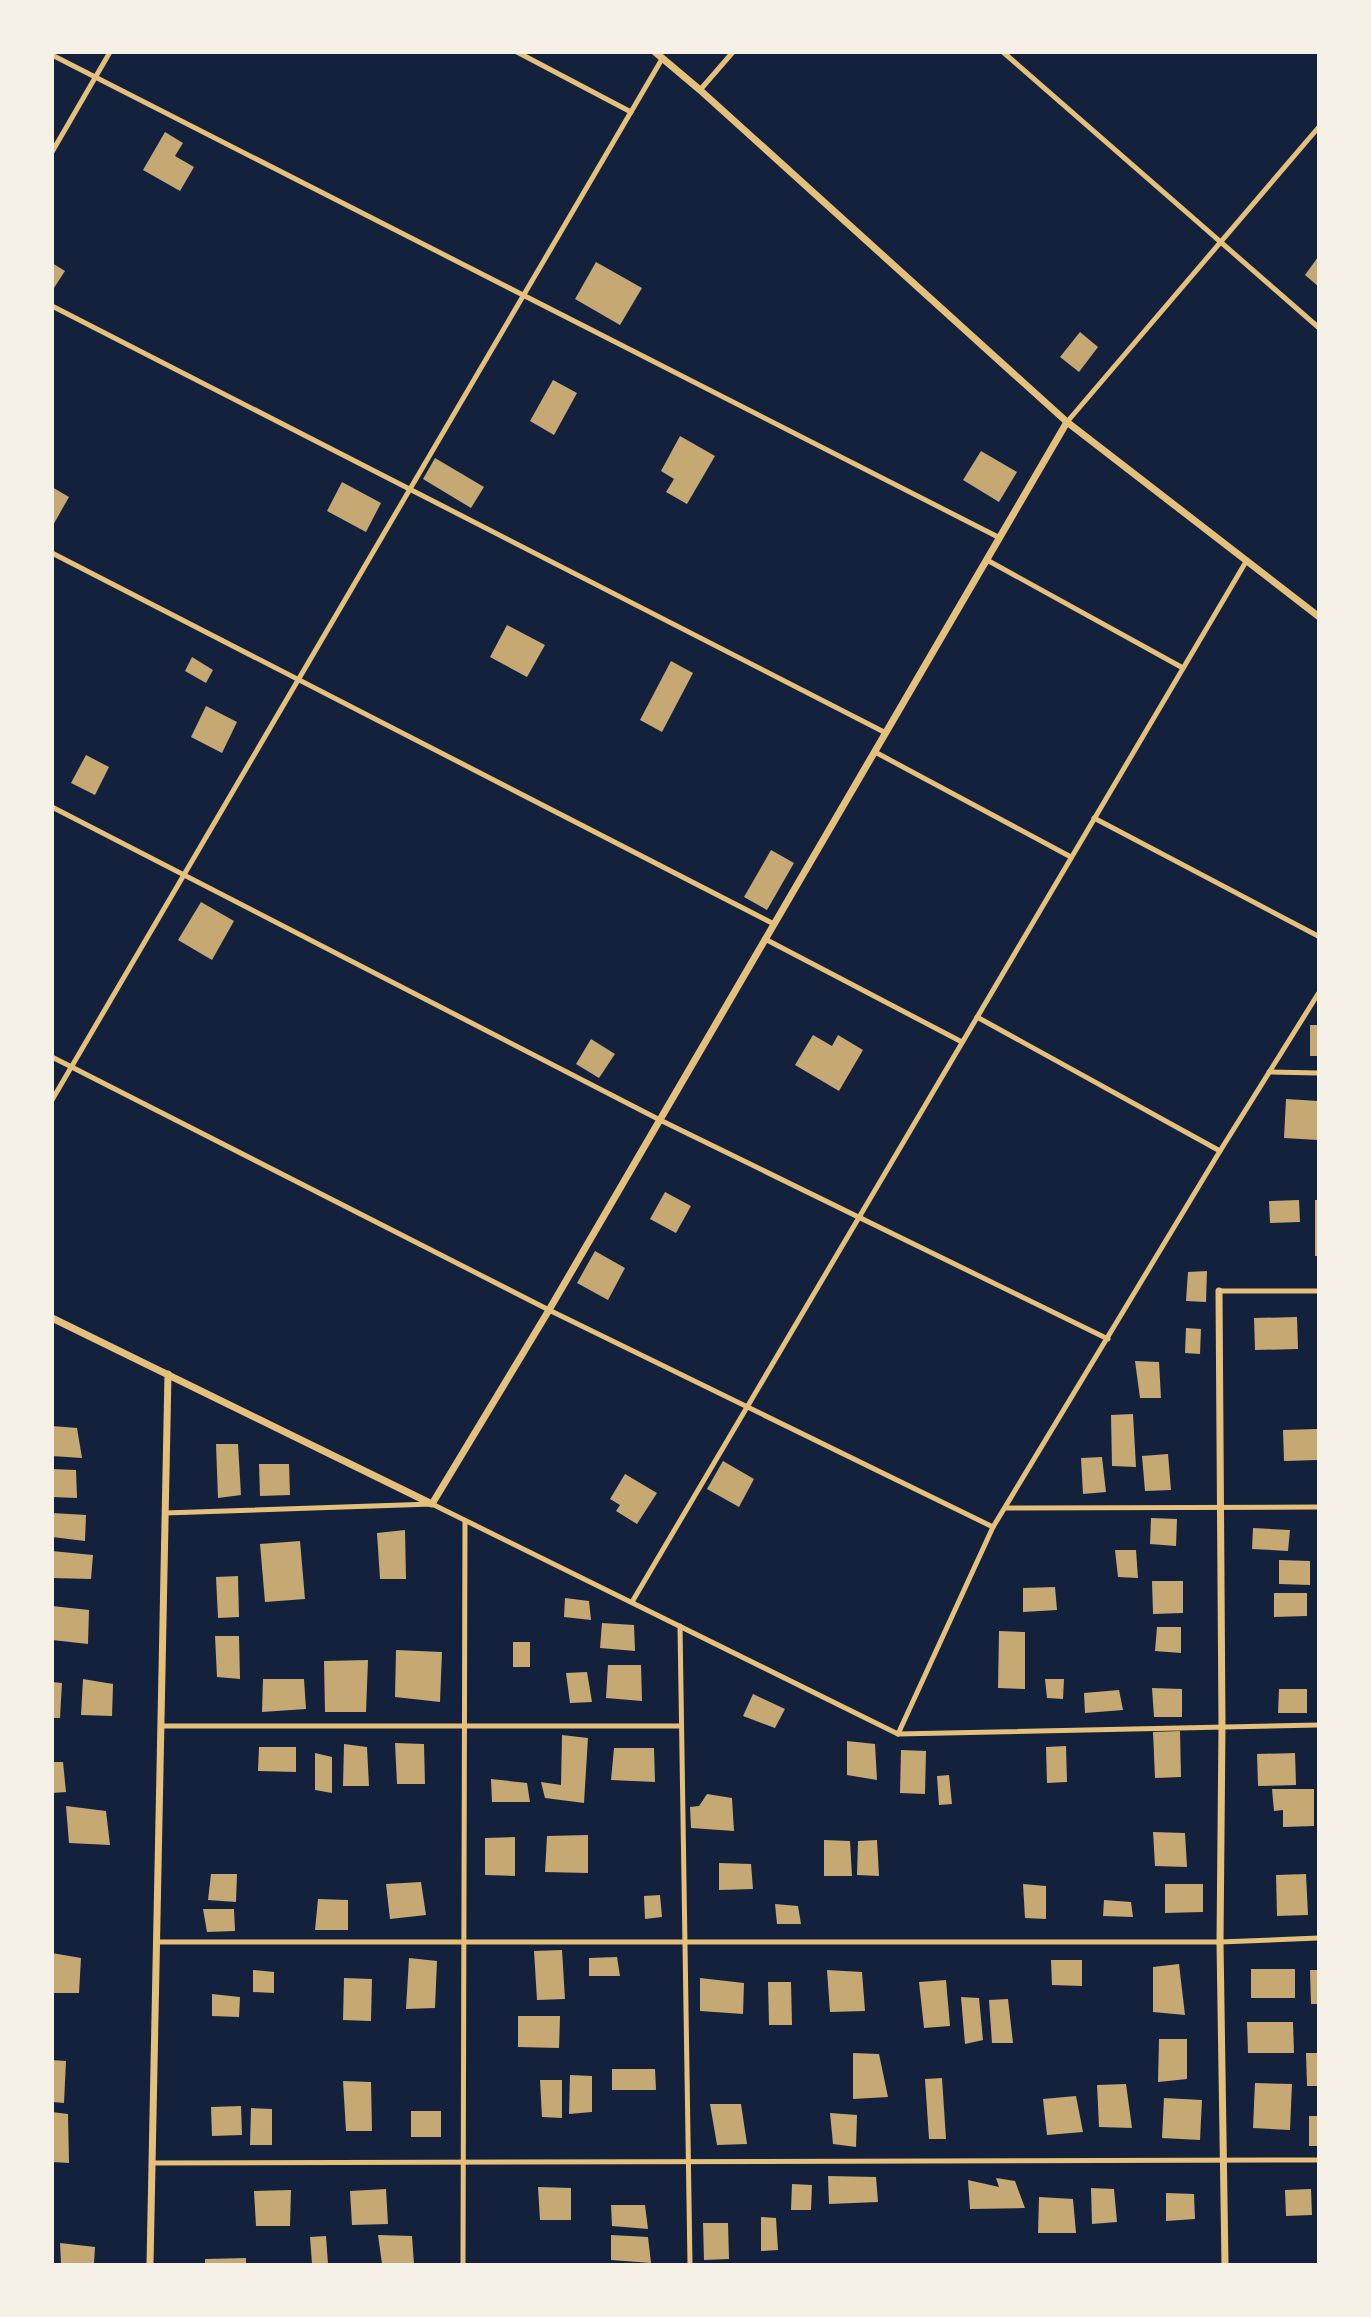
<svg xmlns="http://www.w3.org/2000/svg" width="1371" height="2317" font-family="'Open Sans',sans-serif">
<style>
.building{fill:#c6a872}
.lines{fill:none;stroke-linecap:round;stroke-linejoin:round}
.service{stroke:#e5c07b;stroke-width:5}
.minor{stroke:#e5c07b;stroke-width:7}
</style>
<rect width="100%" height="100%" fill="#14213d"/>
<g class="building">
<polygon points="165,132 183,143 175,156 194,167 180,191 143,170"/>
<polygon points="1318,257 1318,286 1305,275"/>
<polygon points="596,262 642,288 620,325 575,299"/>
<polygon points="52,263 65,271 52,291"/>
<polygon points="1080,332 1098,347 1079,372 1060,357"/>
<polygon points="553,380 577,393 554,435 530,421"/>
<polygon points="680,436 715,456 687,504 666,492 674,479 661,471"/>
<polygon points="981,451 1017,472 999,502 963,480"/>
<polygon points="435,458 484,487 471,508 423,479"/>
<polygon points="342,482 381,503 366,532 327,511"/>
<polygon points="52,487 69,497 52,527"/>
<polygon points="507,625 545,645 527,677 490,657"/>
<polygon points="192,657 213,670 206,683 185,671"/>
<polygon points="671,661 693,673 662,732 640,720"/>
<polygon points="206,706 237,722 222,753 191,737"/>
<polygon points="86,755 109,767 95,795 71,783"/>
<polygon points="771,850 794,863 767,910 744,897"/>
<polygon points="201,902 234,921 212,960 178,940"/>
<rect x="1310" y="1025" width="8" height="31"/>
<polygon points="813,1035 832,1046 838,1035 863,1050 839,1091 795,1065"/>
<polygon points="591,1039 615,1054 599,1078 576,1064"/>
<polygon points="1286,1099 1318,1101 1318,1140 1284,1138"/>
<polygon points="665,1192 691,1206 676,1233 650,1219"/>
<polygon points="1299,1200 1300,1222 1270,1223 1269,1201"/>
<rect x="1315" y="1200" width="3" height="56"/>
<polygon points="595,1251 625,1268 608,1300 577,1283"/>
<polygon points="1207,1271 1206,1302 1186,1301 1188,1272"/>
<polygon points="1297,1317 1298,1349 1255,1350 1254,1318"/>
<polygon points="1186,1328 1201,1329 1200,1354 1185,1353"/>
<polygon points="1135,1361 1159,1362 1161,1398 1140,1398"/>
<polygon points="1133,1414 1136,1467 1112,1466 1111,1415"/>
<polygon points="52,1426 77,1428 82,1458 52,1456"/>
<polygon points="1317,1429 1318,1460 1284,1461 1283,1430"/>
<polygon points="216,1444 238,1444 241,1495 218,1498"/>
<polygon points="1168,1454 1171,1490 1145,1491 1142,1456"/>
<polygon points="1102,1457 1106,1492 1083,1494 1081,1458"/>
<polygon points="723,1461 754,1479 739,1507 707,1489"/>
<polygon points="259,1464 289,1464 290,1495 260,1496"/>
<polygon points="52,1469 76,1470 77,1498 52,1497"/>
<polygon points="625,1474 657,1493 637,1524 616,1511 620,1505 610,1499"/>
<polygon points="52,1513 86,1515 85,1541 52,1537"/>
<polygon points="1151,1518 1177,1519 1176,1546 1150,1544"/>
<polygon points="1253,1528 1290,1530 1288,1551 1252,1549"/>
<polygon points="405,1530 406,1579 380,1579 377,1533"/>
<polygon points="300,1541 305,1599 265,1602 260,1544"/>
<polygon points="1115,1550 1136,1550 1138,1578 1118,1577"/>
<polygon points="52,1551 93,1555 91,1579 52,1578"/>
<polygon points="1279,1560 1310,1561 1310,1585 1279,1584"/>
<polygon points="238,1576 239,1617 218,1618 216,1577"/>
<polygon points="1152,1581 1183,1581 1183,1613 1153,1614"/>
<polygon points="1055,1587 1057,1610 1023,1612 1023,1588"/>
<polygon points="1274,1593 1307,1593 1307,1616 1274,1617"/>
<polygon points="565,1598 589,1601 591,1620 564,1617"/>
<polygon points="52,1606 89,1610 88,1644 52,1640"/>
<polygon points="602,1623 634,1625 635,1651 600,1648"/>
<polygon points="1157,1627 1181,1627 1181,1653 1155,1651"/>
<polygon points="999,1631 1025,1632 1025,1689 998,1688"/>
<polygon points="215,1636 239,1636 240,1679 217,1677"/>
<rect x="513" y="1642" width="17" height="25"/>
<polygon points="396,1650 442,1652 440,1702 395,1697"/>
<polygon points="368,1660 366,1712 325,1712 324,1661"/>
<polygon points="608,1665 641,1665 642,1701 606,1698"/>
<polygon points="587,1672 592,1702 570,1703 566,1673"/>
<polygon points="83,1679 113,1684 112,1716 81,1715"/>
<polygon points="263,1679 304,1679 306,1709 262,1712"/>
<polygon points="1045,1679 1064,1679 1063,1699 1047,1698"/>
<polygon points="52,1682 62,1683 60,1718 52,1718"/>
<polygon points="1152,1688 1182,1689 1182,1717 1154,1717"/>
<polygon points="1279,1689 1307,1689 1307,1713 1278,1713"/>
<polygon points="1119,1690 1123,1710 1085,1713 1084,1693"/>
<polygon points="753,1694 785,1709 775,1728 743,1716"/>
<polygon points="1180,1731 1181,1777 1155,1778 1153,1732"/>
<polygon points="562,1735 588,1738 584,1803 545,1798 541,1782 561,1785"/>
<polygon points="847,1741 875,1744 877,1780 847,1775"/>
<polygon points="395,1743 424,1744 425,1784 397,1784"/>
<polygon points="344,1744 367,1747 369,1786 343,1786"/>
<polygon points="1066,1746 1067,1782 1047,1783 1046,1747"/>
<polygon points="259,1747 296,1747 296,1772 258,1771"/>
<polygon points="614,1748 654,1748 655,1782 611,1780"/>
<polygon points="901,1750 926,1751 925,1794 900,1793"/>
<polygon points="315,1753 332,1757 332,1793 315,1790"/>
<polygon points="1295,1753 1296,1785 1258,1786 1257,1754"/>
<polygon points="52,1762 63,1762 66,1792 52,1793"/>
<polygon points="949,1775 952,1804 939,1805 937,1776"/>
<polygon points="491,1779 527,1783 530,1802 492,1802"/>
<polygon points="1272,1789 1314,1789 1314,1826 1283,1827 1283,1810 1274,1811"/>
<polygon points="707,1794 732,1798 734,1831 691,1828 690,1807 699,1806"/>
<polygon points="66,1806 106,1811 110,1845 69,1843"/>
<polygon points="1153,1832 1185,1833 1187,1867 1155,1866"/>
<polygon points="588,1835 588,1873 545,1872 547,1836"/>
<polygon points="515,1837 515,1876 485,1875 485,1838"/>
<polygon points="824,1840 850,1841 852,1876 824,1876"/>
<polygon points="877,1840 879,1876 857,1875 858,1841"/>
<polygon points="719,1863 751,1864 753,1889 719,1890"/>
<polygon points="211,1874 237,1874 236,1902 208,1900"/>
<polygon points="1306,1874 1308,1915 1277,1916 1276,1875"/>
<polygon points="421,1882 426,1915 390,1919 386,1884"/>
<polygon points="1023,1884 1046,1886 1046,1919 1025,1918"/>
<polygon points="1165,1884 1203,1884 1203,1912 1165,1913"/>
<polygon points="660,1895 662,1917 645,1919 644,1896"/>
<polygon points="318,1899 348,1900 348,1930 315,1930"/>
<polygon points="1104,1900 1131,1902 1133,1917 1103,1916"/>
<polygon points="775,1904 798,1906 801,1924 777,1924"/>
<polygon points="203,1909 234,1909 235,1931 207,1932"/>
<polygon points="562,1950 565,1999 537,2000 534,1951"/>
<polygon points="52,1953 81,1958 79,1993 52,1993"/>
<polygon points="617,1957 620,1976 589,1976 589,1958"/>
<polygon points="409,1958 437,1961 435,2008 406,2009"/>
<polygon points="1051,1960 1082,1960 1082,1986 1052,1985"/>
<polygon points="1179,1964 1185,2015 1153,2012 1153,1967"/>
<rect x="1251" y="1969" width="44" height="29"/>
<polygon points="253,1970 274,1972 274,1993 253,1992"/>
<polygon points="827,1970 862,1972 865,2011 830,2012"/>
<polygon points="1310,1970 1318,1970 1318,2004 1311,2004"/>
<polygon points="344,1978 372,1979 371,2021 343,2020"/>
<polygon points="700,1978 744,1983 743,2014 700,2011"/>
<polygon points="946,1980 950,2026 924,2028 919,1982"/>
<polygon points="768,1982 791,1982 792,2025 769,2025"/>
<polygon points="212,1994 240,1997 239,2017 212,2016"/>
<polygon points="961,1997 979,1998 983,2040 965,2044"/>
<polygon points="1008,1999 1013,2043 992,2043 989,2000"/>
<polygon points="518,2016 560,2016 559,2048 518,2047"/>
<polygon points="1247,2022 1293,2022 1294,2053 1248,2053"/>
<polygon points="1159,2039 1187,2039 1187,2079 1158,2082"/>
<polygon points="853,2053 879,2054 888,2097 853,2099"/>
<polygon points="1306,2053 1318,2053 1318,2086 1307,2086"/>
<polygon points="52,2060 66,2061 64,2103 52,2102"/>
<polygon points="612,2069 655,2069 656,2090 612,2090"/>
<polygon points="570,2075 592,2076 592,2112 569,2114"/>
<polygon points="942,2078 946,2139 929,2139 925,2079"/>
<polygon points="540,2080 562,2080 562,2118 542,2117"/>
<polygon points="343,2081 371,2082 372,2131 346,2131"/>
<polygon points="1255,2083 1292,2084 1290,2130 1253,2128"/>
<polygon points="1126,2084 1132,2128 1099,2127 1097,2085"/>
<polygon points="1076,2096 1083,2132 1047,2135 1043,2099"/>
<polygon points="1164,2098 1202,2100 1200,2140 1162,2138"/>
<polygon points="710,2104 741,2104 747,2144 717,2145"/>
<polygon points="241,2106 242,2135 212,2136 211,2107"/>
<polygon points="251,2108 272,2109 272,2145 250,2145"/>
<rect x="411" y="2111" width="30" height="26"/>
<polygon points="52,2112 68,2114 69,2163 52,2162"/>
<polygon points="830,2113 857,2115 856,2147 833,2144"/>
<rect x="1309" y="2116" width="9" height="30"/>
<polygon points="828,2176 876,2177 878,2202 829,2204"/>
<polygon points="996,2178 1015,2181 1025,2208 970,2209 968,2180 999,2187"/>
<polygon points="792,2184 812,2185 811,2210 791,2210"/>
<polygon points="538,2187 571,2188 571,2220 540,2220"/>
<polygon points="1091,2188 1114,2189 1117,2222 1092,2224"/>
<polygon points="386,2189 388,2224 352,2225 350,2191"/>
<polygon points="1311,2189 1312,2215 1286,2216 1285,2190"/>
<polygon points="291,2190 290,2226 256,2226 254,2191"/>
<polygon points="1166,2193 1194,2194 1195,2219 1166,2221"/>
<polygon points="1039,2197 1073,2199 1076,2233 1038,2233"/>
<polygon points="611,2205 645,2205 648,2229 612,2226"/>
<polygon points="761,2217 776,2218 778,2250 761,2251"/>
<polygon points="703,2223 728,2223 729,2259 704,2260"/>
<polygon points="378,2235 412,2236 414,2264 382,2264"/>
<polygon points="611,2235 648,2237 651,2263 611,2260"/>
<polygon points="326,2236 328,2264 312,2264 310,2237"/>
<polygon points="60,2243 95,2247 94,2264 61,2264"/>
<polygon points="246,2258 246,2264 205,2264 205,2259"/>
</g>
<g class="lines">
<g class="service">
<polyline points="517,52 631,112"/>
<polyline points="1003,52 1318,327"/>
<polyline points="52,55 1000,538"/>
<polyline points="700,90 733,52"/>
<polyline points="52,152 110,52"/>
<polyline points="52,306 886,733"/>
<polyline points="1067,422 1318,128"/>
<polyline points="52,553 774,924"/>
<polyline points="987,560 1183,668"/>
<polyline points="875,752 1071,857"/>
<polyline points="52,807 660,1120 1108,1339"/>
<polyline points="1094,818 1318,936"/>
<polyline points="765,939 962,1042"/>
<polyline points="977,1017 1220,1151"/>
<polyline points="52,1057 549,1310 993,1527"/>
<polyline points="1269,1072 1318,1073"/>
<polyline points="52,1100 662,59"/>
<polyline points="1219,1291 1318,1291"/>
<polyline points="1005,1508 1318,1507"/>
<polyline points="165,1513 432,1504 898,1734 1318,1725"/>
<polyline points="632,1602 1247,560"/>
<polyline points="680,1626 690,2264"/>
<polyline points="161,1726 681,1726"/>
<polyline points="898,1734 993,1527 1220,1151 1318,994"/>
<polyline points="156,1942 1220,1942 1318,1938"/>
<polyline points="152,2163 1318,2160"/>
<polyline points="463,2264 465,1521"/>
</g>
<g class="minor">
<polyline points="655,52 700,90 1067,422 1318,616"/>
<polyline points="1219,1291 1222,1726 1220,1942 1225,2264"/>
<polyline points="52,1318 432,1504 549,1310 1067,422"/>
<polyline points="150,2264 168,1374"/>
</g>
</g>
<rect width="1371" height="2317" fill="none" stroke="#f6f1e7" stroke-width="108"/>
</svg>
